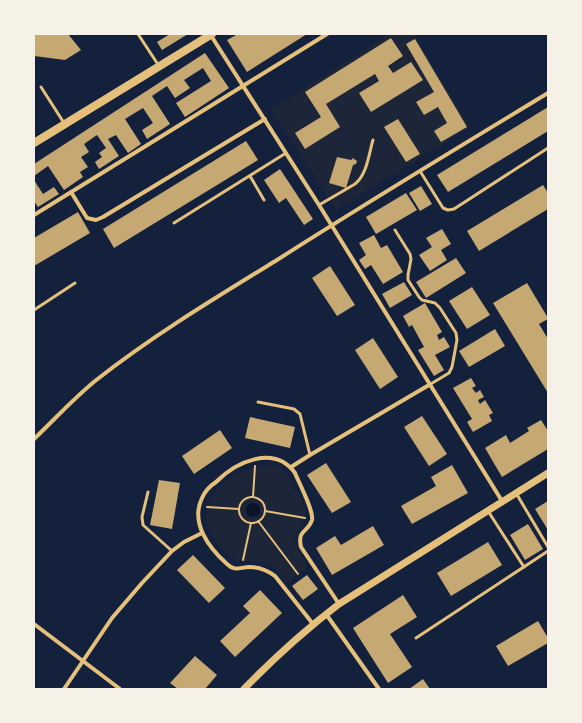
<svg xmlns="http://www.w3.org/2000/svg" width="582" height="723" font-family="'Archivo Narrow',sans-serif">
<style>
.green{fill:#1d2539}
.water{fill:#0b132b}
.building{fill:#c6a872}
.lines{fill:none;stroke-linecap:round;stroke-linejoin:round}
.path{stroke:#e5c07b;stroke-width:2}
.service{stroke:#e5c07b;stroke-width:3}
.minor{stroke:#e5c07b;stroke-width:4}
.tertiary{stroke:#e5c07b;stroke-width:7}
.secondary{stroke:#e5c07b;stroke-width:8}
</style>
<rect width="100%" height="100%" fill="#14213d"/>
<g class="green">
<polygon points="389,34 414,34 470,127 336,210 271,110"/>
<path d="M 266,465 L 276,466 L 285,471 L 305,508 L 305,518 L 300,527 L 292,538 L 308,567 L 286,583 C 281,576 275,566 267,563 C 258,558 247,563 237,560 C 223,556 206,531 206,517 C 206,509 208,503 212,496 C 214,493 217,490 220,487 C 234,473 247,468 266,465 Z"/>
</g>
<circle class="water" cx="253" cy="510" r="7"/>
<g class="building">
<polygon points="34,34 68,34 81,50 65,60 34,56"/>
<polygon points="170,34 188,34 162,50 157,42"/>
<polygon points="238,34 307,34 247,72 227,40"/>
<polygon points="391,38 403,56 388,66 393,73 411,62 423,80 371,112 359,93 379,81 375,74 326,104 340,127 305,149 295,133 321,117 305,92"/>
<polygon points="415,39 467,127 441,142 434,131 447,123 438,107 424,115 416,102 434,92 406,44"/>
<polygon points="205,53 229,88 185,117 176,103 211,81 203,68 184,80 190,88 175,98 167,86 152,96 170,124 147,139 142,130 153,123 143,108 125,119 141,144 128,153 116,135 108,139 119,156 99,169 95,162 102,157 99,153 106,148 97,135 84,144 89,152 81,157 88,167 80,172 83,177 64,190 48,166 34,176 34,164"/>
<polygon points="548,107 548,131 448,192 437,175"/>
<polygon points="398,119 420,154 406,162 384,127"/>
<polygon points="246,141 258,160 114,248 103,229"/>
<polygon points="337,157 351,160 353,158 354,159 357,161 356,164 353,165 346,188 329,183"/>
<polygon points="280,169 313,219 304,225 286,198 279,203 264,180"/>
<polygon points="34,180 43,194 54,187 59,194 38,207 34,201"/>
<polygon points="543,185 548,193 548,209 479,251 467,231"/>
<polygon points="421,186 432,204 420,211 409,193"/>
<polygon points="406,193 417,210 376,234 366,217"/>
<polygon points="78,212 90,233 34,266 34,238"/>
<polygon points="442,229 451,244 441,250 447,260 430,271 419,255 432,247 426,238"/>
<polygon points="374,235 381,248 387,245 403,272 383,284 371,265 365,269 359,260 366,255 359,243"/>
<polygon points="456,258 466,273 426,298 416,282"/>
<polygon points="330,266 355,305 337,316 312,278"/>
<polygon points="404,282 412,295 390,308 382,294"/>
<polygon points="527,283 548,318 548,319 539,324 548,339 548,393 493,303"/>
<polygon points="472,287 490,315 467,329 449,301"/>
<polygon points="425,303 442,332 437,335 439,340 444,337 450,347 435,355 444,370 434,376 418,350 424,347 412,325 409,327 403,316"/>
<polygon points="495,329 505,346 469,367 459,351"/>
<polygon points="373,338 398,377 380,389 355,350"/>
<polygon points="471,378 476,386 472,388 476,393 480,390 484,397 478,400 480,404 485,400 493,413 489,415 492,421 473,432 467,422 472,419 453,388"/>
<polygon points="422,416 447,454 429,466 404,427"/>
<polygon points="250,417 295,427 290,448 245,438"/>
<polygon points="541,420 548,431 548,449 502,477 485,448 506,435 510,443 529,431 527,428"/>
<polygon points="220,430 232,448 194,474 182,456"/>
<polygon points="326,463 351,502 332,513 307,475"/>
<polygon points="452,465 468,493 412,524 401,506 436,486 431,477"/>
<polygon points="159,480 180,483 172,529 150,525"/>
<polygon points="548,501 548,530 535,509"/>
<polygon points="528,524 543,549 525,560 510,535"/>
<polygon points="373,526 384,545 332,575 316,548 335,536 341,545"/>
<polygon points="488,542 502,565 451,596 437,573"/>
<polygon points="193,555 225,588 209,603 177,570"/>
<polygon points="307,575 318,589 303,600 292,586"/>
<polygon points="260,590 282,613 235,657 220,641 250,613 243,606"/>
<polygon points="403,595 417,617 390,634 412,667 388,683 353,628"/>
<polygon points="538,621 548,638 548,643 508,666 496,646"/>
<polygon points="195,656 217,675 205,689 178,689 170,683"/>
<polygon points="423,679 430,689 409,689"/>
</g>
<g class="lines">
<g class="path">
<polyline points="253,497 255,466"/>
<circle cx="252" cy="510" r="13"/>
<polyline points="207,507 239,509"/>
<polyline points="265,511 305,518"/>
<polyline points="258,521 298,574"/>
<polyline points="243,560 251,523"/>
</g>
<g class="service">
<polyline points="138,34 159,66"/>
<polyline points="41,87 64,123"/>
<polyline points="420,171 443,208 448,210 454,209 548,148"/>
<polyline points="250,176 264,200"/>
<path d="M 319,205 L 355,184 C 367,175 369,153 373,140"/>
<polyline points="174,223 286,153"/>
<polyline points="395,230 410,254 411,259 408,275 408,280 419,297 422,300 435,303 440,308 456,333 457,340 452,367 449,373 429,385"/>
<polyline points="34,310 75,283"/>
<polyline points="258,402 294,409 300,414 310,455"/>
<polyline points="148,492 142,517 143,525 172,551"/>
<polyline points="516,493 548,547"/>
<polyline points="488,511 524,567"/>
<polyline points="416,638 548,551"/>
</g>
<g class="minor">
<polyline points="210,34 319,205 502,501"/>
<polyline points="71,192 87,218 96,220 103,217 265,119"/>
<polyline points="34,215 327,34"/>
<path d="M 34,439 C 54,420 73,399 95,381 C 152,336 215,298 277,260 C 366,203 457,148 548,93"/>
<polyline points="291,467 310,455 429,385"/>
<polyline points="326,614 379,689"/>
<polyline points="34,624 120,689"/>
<path d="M 313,624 L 275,576 C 267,570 260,567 250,567 C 240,567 235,572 227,564 C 209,548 190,523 202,498 C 205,491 210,486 216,482 C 236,462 274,444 295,473 C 299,483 314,511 312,520 C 308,533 297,529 301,547 L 339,604"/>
<polyline points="64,689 112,618 142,583 172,551 184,542 202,533"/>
</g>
<path class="tertiary" d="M 244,689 C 274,658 305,630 339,604 L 548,473"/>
<polyline class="secondary" points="34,143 212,34"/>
</g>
<rect width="582" height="723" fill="none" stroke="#f6f1e7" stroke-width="70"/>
</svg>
